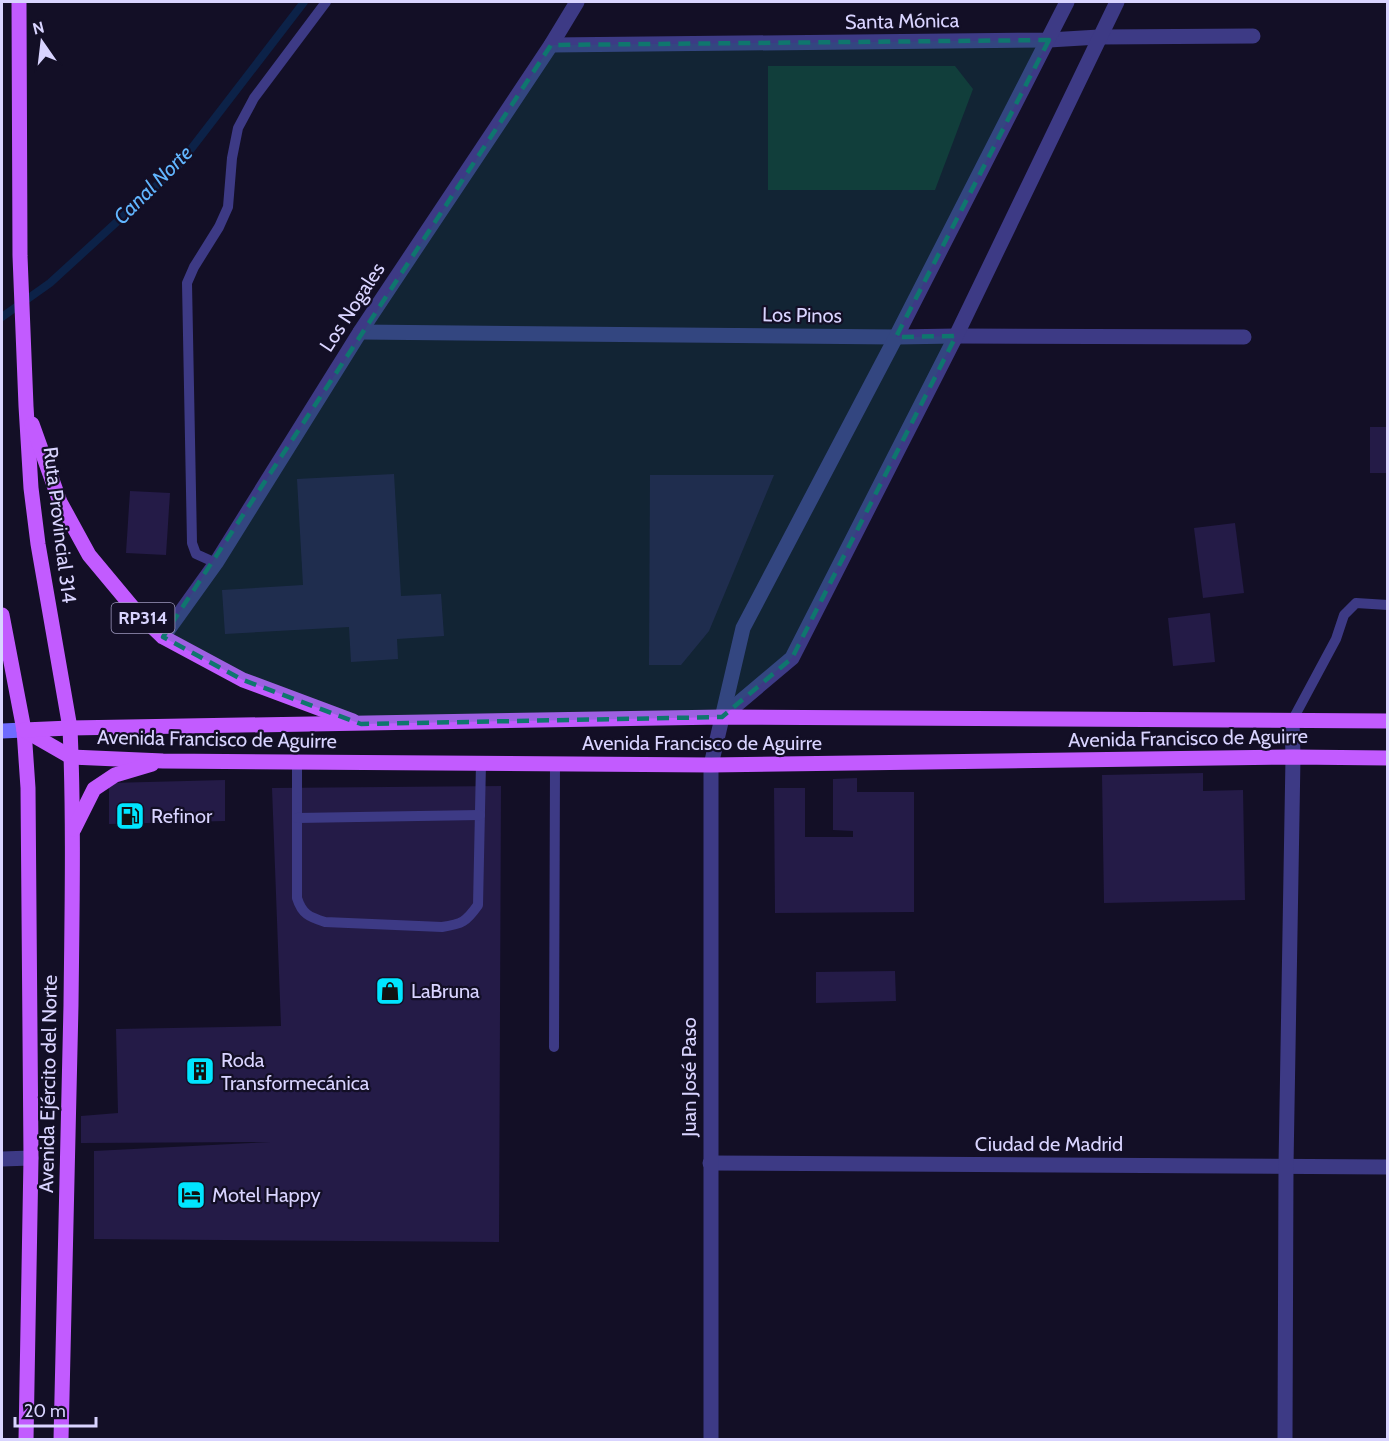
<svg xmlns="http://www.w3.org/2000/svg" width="1389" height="1441" font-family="Cabin,sans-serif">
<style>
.green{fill:#12302f}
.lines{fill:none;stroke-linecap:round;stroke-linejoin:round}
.stream{stroke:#0c2248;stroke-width:8}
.building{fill:#241b47}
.service{stroke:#3d3a85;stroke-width:10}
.minor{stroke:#3d3a85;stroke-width:15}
.secondary{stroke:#6f6bff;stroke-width:15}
.primary{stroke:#c25bff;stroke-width:15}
.marked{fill:#0f766e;fill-opacity:0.2;stroke:#0f766e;stroke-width:4.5;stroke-dasharray:12 8;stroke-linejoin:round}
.labels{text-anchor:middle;stroke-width:4.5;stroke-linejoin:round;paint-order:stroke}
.shield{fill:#130f26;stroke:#9e99be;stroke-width:1.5}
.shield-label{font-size:18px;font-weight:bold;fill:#d9d4ff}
.street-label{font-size:20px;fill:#d9d4ff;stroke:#130f26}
.poi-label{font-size:20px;fill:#d9d4ff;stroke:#130f26;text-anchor:start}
.water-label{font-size:21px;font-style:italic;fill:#62b6ff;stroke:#130f26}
</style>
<rect width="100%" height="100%" fill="#130f26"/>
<polygon class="green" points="768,66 955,66 973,89 935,190 768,190"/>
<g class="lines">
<polyline class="stream" points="2,317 50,283 178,166 304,2"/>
</g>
<g class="building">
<rect x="1370" y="427" width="18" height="46"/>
<polygon points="394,474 401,596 441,594 444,636 397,639 398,659 351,662 349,627 225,634 222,590 303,585 297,479"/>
<polygon points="650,475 774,475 709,631 681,665 649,665"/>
<polygon points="130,491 170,493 166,555 126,553"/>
<polygon points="1235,523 1244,593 1203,598 1194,528"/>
<polygon points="1210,613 1215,662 1173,666 1168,618"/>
<polygon points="1203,773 1203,791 1243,790 1245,900 1104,903 1102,775"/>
<polygon points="857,778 857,792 914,792 914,912 775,913 774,788 805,788 805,837 853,837 853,831 833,830 833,779"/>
<polygon points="225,780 225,821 109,824 109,783"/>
<polygon points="501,786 499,1242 94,1239 94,1151 271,1142 81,1143 81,1116 118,1113 116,1029 281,1026 272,788"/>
<polygon points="895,971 896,1001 816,1003 816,972"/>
</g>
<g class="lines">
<g class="service">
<polyline points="216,563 196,554 192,543 187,283 194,267 219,227 228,207 232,158 238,128 254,98 326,2"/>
<polyline points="1292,721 1336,639 1344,615 1356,603 1388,605"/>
<path d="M 297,762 L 297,898 C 302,914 309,917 325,922 L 442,927 C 462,924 466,922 478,905 L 481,763"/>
<polyline points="297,818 480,815"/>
<polyline points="554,1047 555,764"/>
</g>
<g class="minor">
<polyline points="551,45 1049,40 1099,37 1253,36"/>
<polyline points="360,332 896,337 956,336 1244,337"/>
<polyline points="163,637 216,563 360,332 551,45 577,2"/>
<polyline points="722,717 792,658 956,336 1117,2"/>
<polyline points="2,1159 31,1158"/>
<polyline points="710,1163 1388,1167"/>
<polyline points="711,1440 711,765 743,628 896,337 1067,2"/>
<polyline points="1285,1440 1286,1166 1293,757 1292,721"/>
</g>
<polyline class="secondary" points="2,731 24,730"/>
<g class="primary">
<path d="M 19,2 L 20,256 L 26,406 L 31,488 L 38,544 L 70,728 C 74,820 72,913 71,1005 C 69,1150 65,1295 61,1440"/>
<polyline points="32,424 60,502 89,555 134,609 163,637 243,680 353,721"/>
<polyline points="2,615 24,730 28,788 31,1158 26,1440"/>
<polyline points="24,730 71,757 163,761 711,765 1293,757 1388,758"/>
<polyline points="24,730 70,728 722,717 1388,721"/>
<polyline points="74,829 94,789 115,775 152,764"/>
</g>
</g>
<path class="marked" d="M 1049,40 L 896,337 L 956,336 L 792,658 L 722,717 L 361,724 L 243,680 L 163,637 L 551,45 Z"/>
<defs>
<g id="fuel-square" transform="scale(1.5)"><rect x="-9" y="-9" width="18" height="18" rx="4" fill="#00e5ff" stroke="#130f26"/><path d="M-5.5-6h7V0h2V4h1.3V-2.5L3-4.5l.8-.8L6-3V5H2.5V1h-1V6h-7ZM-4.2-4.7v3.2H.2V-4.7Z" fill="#111"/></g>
<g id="shop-square" transform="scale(1.5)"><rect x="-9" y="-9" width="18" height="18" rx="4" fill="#00e5ff" stroke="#130f26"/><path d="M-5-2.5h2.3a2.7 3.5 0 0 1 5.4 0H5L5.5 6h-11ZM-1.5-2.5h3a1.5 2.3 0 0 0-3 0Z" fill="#111"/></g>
<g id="building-square" transform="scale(1.5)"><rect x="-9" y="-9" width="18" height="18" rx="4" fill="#00e5ff" stroke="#130f26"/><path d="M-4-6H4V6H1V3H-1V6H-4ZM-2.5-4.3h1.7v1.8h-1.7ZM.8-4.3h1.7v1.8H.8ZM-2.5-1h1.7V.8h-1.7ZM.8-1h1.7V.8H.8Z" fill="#111"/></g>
<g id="hotel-square" transform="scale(1.5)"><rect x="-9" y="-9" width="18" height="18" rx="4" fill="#00e5ff" stroke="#130f26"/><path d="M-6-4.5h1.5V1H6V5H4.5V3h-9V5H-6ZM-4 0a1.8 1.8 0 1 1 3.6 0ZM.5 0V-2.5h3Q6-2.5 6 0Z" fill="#111"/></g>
</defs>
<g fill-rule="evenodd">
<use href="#fuel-square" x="130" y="816"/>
<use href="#shop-square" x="390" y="991"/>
<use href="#building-square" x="200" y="1071"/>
<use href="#hotel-square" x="191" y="1195"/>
</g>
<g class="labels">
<rect class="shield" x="111.5" y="603" width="63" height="30" rx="4.5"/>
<g class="shield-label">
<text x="143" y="624">RP314</text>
</g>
<g class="street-label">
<text transform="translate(902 21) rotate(-1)" y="7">Santa Mónica</text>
<text transform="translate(352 307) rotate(-57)" y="7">Los Nogales</text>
<text transform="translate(802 315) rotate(1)" y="7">Los Pinos</text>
<text transform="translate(60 525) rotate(83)" y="7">Ruta Provincial 314</text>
<text transform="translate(1188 738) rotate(-1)" y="7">Avenida Francisco de Aguirre</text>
<text transform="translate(217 739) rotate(1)" y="7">Avenida Francisco de Aguirre</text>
<text x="702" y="750">Avenida Francisco de Aguirre</text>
<text transform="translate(689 1077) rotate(-90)" y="7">Juan José Paso</text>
<text transform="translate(48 1084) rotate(-89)" y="7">Avenida Ejército del Norte</text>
<text x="1049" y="1151">Ciudad de Madrid</text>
</g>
<g class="poi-label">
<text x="151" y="823">Refinor</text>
<text x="411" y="998">LaBruna</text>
<text x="221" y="1067">Roda<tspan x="221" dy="23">Transformecánica</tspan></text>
<text x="212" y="1202">Motel Happy</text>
</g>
<g class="water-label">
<text transform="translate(153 185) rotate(-45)" y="7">Canal Norte</text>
</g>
</g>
<rect width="1389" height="1441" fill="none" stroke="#d9d4ff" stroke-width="6"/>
<g transform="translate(42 42) rotate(346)" stroke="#130f26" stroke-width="4.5" paint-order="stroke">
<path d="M0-4.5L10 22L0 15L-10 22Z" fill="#d9d4ff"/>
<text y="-9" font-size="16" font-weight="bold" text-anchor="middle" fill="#d9d4ff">N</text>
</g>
<path d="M15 1417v9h81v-9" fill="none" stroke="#d9d4ff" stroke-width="3"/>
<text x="24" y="1417" font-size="18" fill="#d9d4ff" stroke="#130f26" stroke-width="4.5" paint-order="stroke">20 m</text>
</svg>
